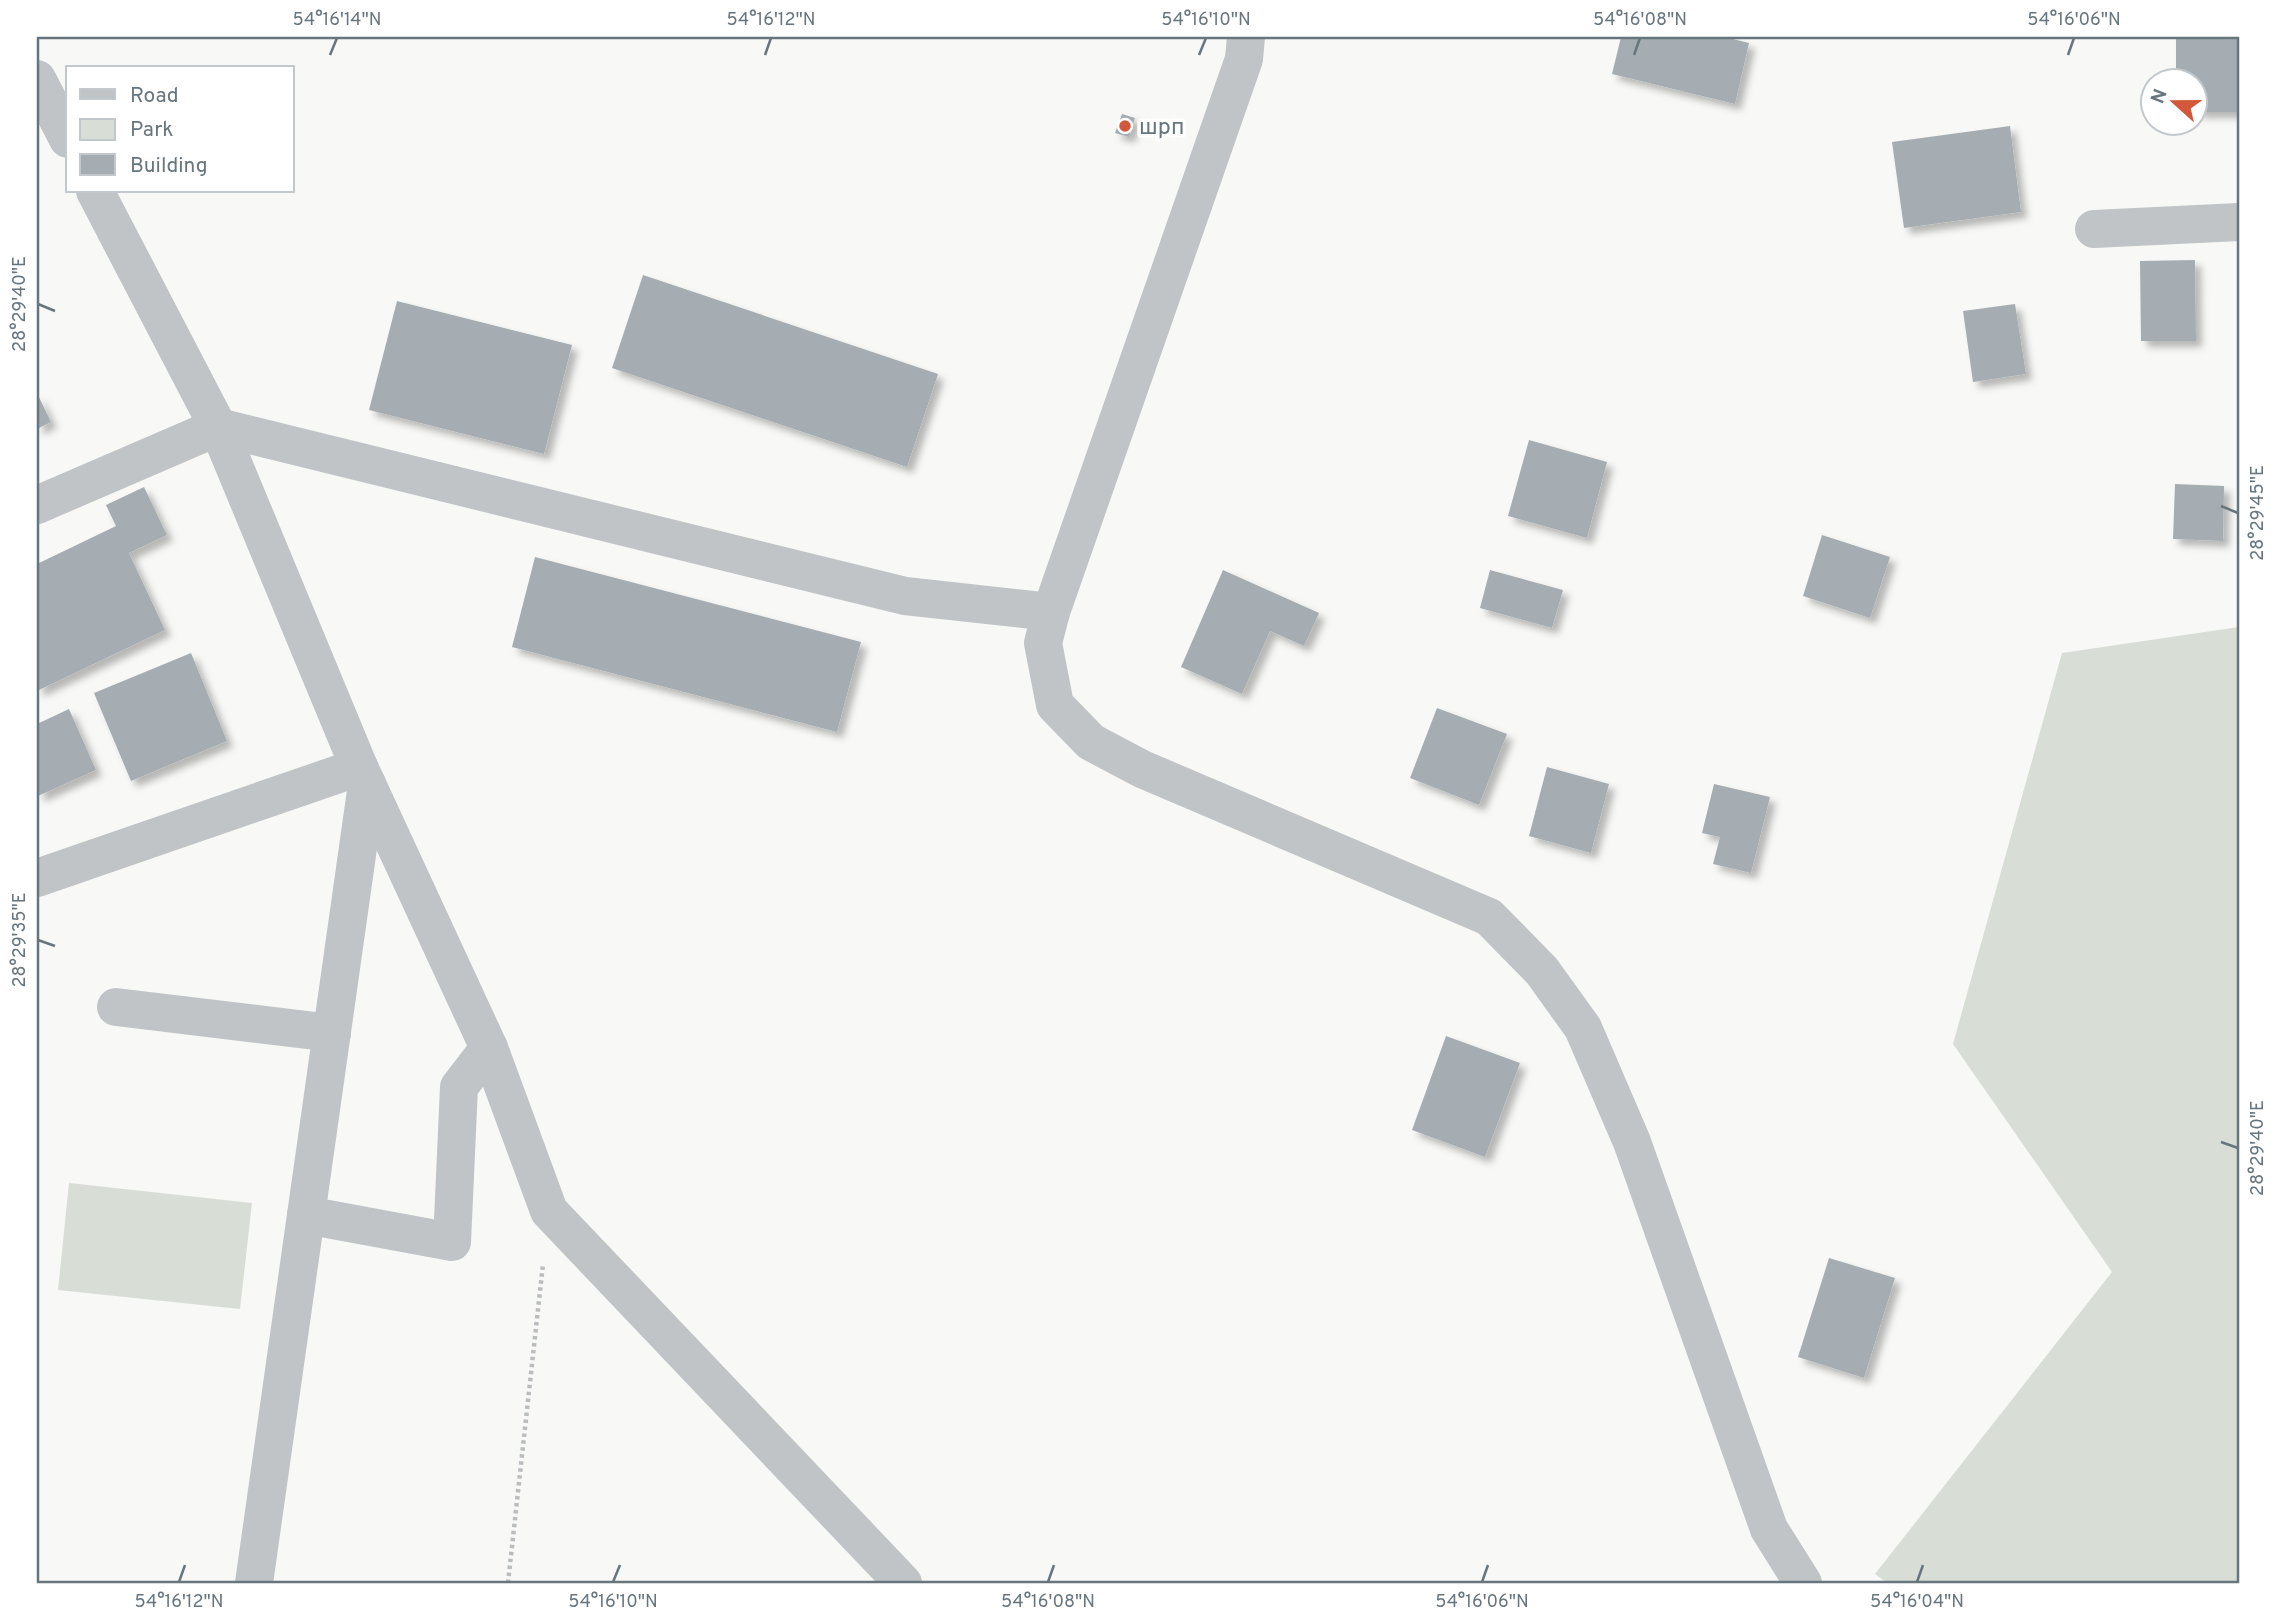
<svg xmlns="http://www.w3.org/2000/svg" width="2276" height="1620" font-family="Overpass,sans-serif">
<style>
.green{fill:#d8ddd5}
.building{fill:#a5adb2;filter:url(#shadow)}
.lines{fill:none;stroke-linecap:round;stroke-linejoin:round}
.path{stroke:#babdbf;stroke-width:4.5;stroke-dasharray:3.5 3.5;stroke-linecap:butt}
.minor{stroke:#c0c4c7;stroke-width:38}
.ticks{fill:none;stroke:#66757e;stroke-width:2.5}
.poi-dot{fill:#d2583c;stroke:#fff;stroke-width:2.5}
.labels{text-anchor:middle;stroke-width:7;stroke-linejoin:round;paint-order:stroke}
.poi-label{font-size:23px;fill:#66757e;stroke:#fff;text-anchor:start}
.neatline{fill:none;stroke:#66757e;stroke-width:2.5}
.ticks-label{font-size:18px;text-anchor:middle;fill:#66757e}
</style>
<defs>
<filter id="shadow"><feDropShadow dx="6" dy="6" stdDeviation="3.5" flood-color="#0004"/></filter>
</defs>
<rect width="100%" height="100%" fill="#f8f8f6"/>
<g class="green">
<polygon points="2239,627 2239,1583 1887,1583 1875,1574 2112,1272 1953,1044 2062,653"/>
<polygon points="69,1183 252,1203 240,1309 58,1290"/>
</g>
<g class="building">
<polygon points="1621,37 1725,37 1749,43 1735,104 1612,74"/>
<polygon points="2176,37 2239,37 2239,112 2196,112 2196,80 2176,80"/>
<polygon points="1122,114 1135,118 1129,137 1115,133"/>
<polygon points="2010,126 2021,212 1904,228 1892,142"/>
<polygon points="2195,260 2196,341 2141,341 2140,261"/>
<polygon points="643,275 938,374 907,467 612,368"/>
<polygon points="397,301 572,345 544,454 369,410"/>
<polygon points="2015,304 2026,374 1973,382 1963,311"/>
<polygon points="37,393 51,422 37,429"/>
<polygon points="1529,440 1607,462 1587,538 1508,516"/>
<polygon points="2175,484 2224,486 2223,541 2173,539"/>
<polygon points="144,487 167,535 129,553 165,630 37,691 37,564 116,526 106,505"/>
<polygon points="1822,535 1890,557 1870,618 1803,596"/>
<polygon points="535,557 861,642 837,732 512,647"/>
<polygon points="1223,570 1319,613 1304,646 1270,631 1242,694 1181,667"/>
<polygon points="1490,570 1563,590 1552,628 1480,608"/>
<polygon points="191,653 227,741 131,781 94,693"/>
<polygon points="1437,708 1507,734 1479,805 1410,778"/>
<polygon points="69,709 96,770 38,796 37,724"/>
<polygon points="1547,767 1609,784 1591,853 1529,836"/>
<polygon points="1714,784 1770,797 1751,873 1713,864 1720,837 1702,833"/>
<polygon points="1446,1036 1520,1063 1485,1157 1412,1130"/>
<polygon points="1829,1258 1895,1278 1864,1378 1798,1357"/>
</g>
<g class="lines">
<polyline class="path" points="508,1583 543,1264"/>
<g class="minor">
<polyline points="1246,37 1244,59 1051,612 1043,643 1055,705 1091,742 1142,769 1489,917 1542,971 1583,1028 1632,1142 1769,1529 1803,1583"/>
<polyline points="37,79 68,139"/>
<polyline points="95,191 218,427 359,767 489,1048 549,1211 903,1583"/>
<polyline points="2094,229 2239,222"/>
<polyline points="37,505 218,427 905,596 1051,612"/>
<polyline points="37,878 359,767"/>
<polyline points="116,1007 332,1033"/>
<polyline points="306,1215 452,1242 459,1087 489,1048"/>
<polyline points="254,1583 367,784"/>
</g>
</g>
<path class="ticks" d="M 330,55 L 337,38M 765,55 L 771,38M 1199,55 L 1206,38M 1634,55 L 1640,38M 2068,55 L 2074,38M 38,304 L 55,311M 2221,506 L 2238,513M 38,940 L 55,946M 2221,1142 L 2238,1148M 179,1582 L 185,1565M 613,1582 L 620,1565M 1048,1582 L 1054,1565M 1482,1582 L 1488,1565M 1917,1582 L 1923,1565"/>
<circle class="poi-dot" cx="1125" cy="126" r="7"/>
<g class="labels">
<g class="poi-label">
<text x="1139" y="134">шрп</text>
</g>
</g>
<rect width="2276" height="1620" fill="none" stroke="#ffffff" stroke-width="77"/>
<rect x="66" y="66" width="228" height="126" fill="#ffffff" stroke="#c2c8cb" stroke-width="2"/>
<rect x="80" y="89" width="35" height="10" fill="#c0c4c7" stroke="#c2c8cb" stroke-width="2"/>
<text x="130" y="102" font-size="21" fill="#66757e">Road</text>
<rect x="80" y="119" width="35" height="21" fill="#d8ddd5" stroke="#c2c8cb" stroke-width="2"/>
<text x="130" y="136" font-size="21" fill="#66757e">Park</text>
<rect x="80" y="154" width="35" height="21" fill="#a5adb2" stroke="#c2c8cb" stroke-width="2"/>
<text x="130" y="172" font-size="21" fill="#66757e">Building</text>
<g transform="translate(2174 102) rotate(291)"><circle r="33" fill="#ffffff" stroke="#c2c8cb" stroke-width="2"/>
<path d="M0-5L12 26L0 18L-12 26Z" fill="#d2583c"/>
<text y="-10" font-size="19" font-weight="bold" text-anchor="middle" fill="#66757e">N</text>
</g>
<rect x="38" y="38" width="2200" height="1544" class="neatline"/>
<g class="ticks-label">
<text x="337" y="25">54°16'14"N</text>
<text x="771" y="25">54°16'12"N</text>
<text x="1206" y="25">54°16'10"N</text>
<text x="1640" y="25">54°16'08"N</text>
<text x="2074" y="25">54°16'06"N</text>
<text transform="translate(19 304) rotate(-90)" y="6">28°29'40"E</text>
<text transform="translate(2257 513) rotate(-90)" y="6">28°29'45"E</text>
<text transform="translate(19 940) rotate(-90)" y="6">28°29'35"E</text>
<text transform="translate(2257 1148) rotate(-90)" y="6">28°29'40"E</text>
<text x="179" y="1607">54°16'12"N</text>
<text x="613" y="1607">54°16'10"N</text>
<text x="1048" y="1607">54°16'08"N</text>
<text x="1482" y="1607">54°16'06"N</text>
<text x="1917" y="1607">54°16'04"N</text>
</g>
</svg>
